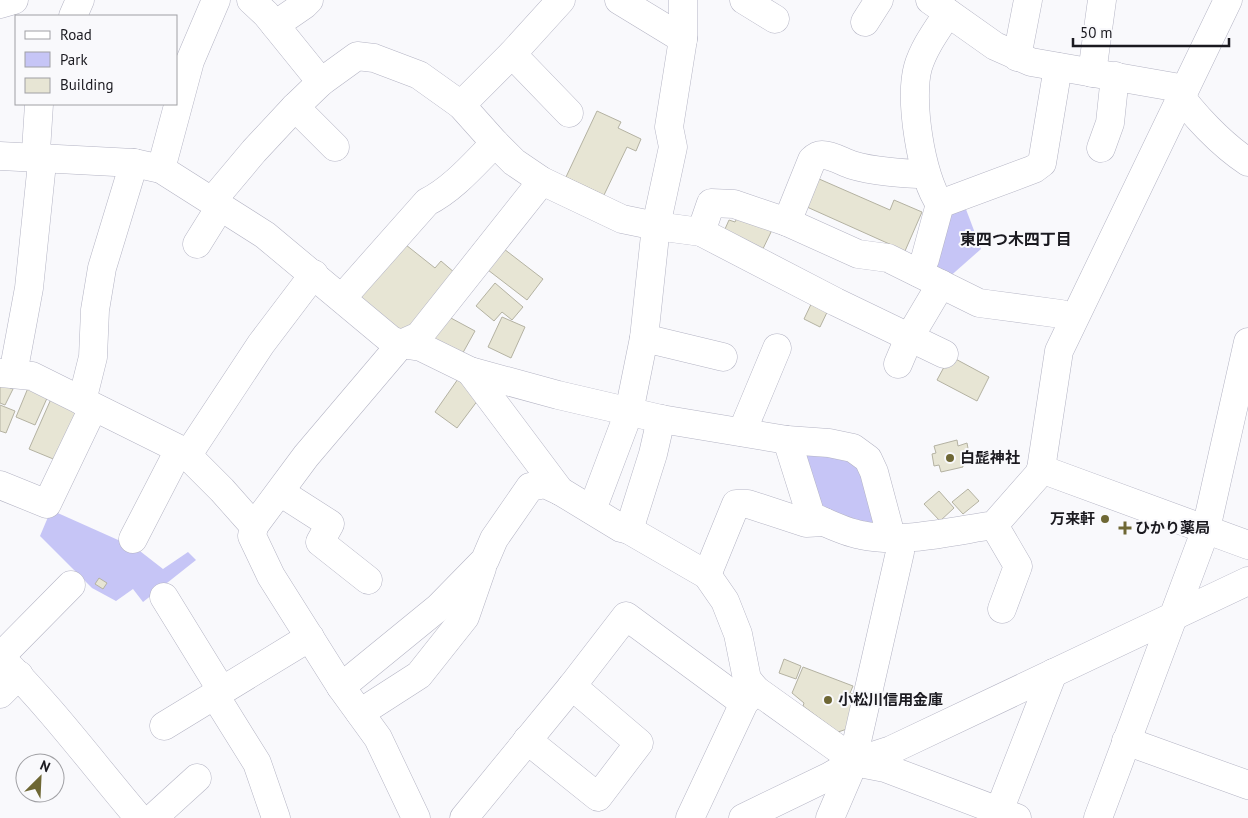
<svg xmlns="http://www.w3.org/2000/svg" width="1248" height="818" font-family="'PT Sans','Noto Sans JP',sans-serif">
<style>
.green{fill:#c6c5f6}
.building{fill:#e7e5d4;stroke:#b4b2a2}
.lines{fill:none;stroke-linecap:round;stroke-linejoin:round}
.minor-casing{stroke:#b4b4c4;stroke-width:29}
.minor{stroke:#fff;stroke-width:28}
.poi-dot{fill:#6e6734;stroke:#f9f9fc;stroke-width:2}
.labels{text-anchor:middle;stroke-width:4;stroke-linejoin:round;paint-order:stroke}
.poi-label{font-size:15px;font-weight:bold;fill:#1b1a20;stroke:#f9f9fc;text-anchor:start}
.neighbourhood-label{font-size:16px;font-weight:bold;fill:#1b1a20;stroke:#f9f9fc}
</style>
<rect width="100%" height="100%" fill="#f9f9fc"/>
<g class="green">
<polygon points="964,204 981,249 947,279 932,270 947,209"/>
<polygon points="801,453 826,453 849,460 859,467 880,527 817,511"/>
<polygon points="51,510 136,548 163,569 188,552 196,560 143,602 133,589 116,601 92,588 40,536"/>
</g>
<g class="building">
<polygon points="597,111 621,122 618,128 641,139 636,151 627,147 604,195 566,177"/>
<polygon points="810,175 890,210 894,200 922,212 905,251 807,207"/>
<polygon points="737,218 772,230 759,257 721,238 729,220 735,222"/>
<polygon points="401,241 435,268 441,261 455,273 422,313 399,336 353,293"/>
<polygon points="504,249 543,279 527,300 488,270"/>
<polygon points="495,283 523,307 512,320 502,312 494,321 476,306"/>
<polygon points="814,298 830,306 820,327 804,319"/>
<polygon points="449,317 475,331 460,358 432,343 441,327 443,328"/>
<polygon points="502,317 525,327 511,358 488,347"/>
<polygon points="950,356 989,377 977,401 937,380"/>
<polygon points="458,379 481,396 457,428 435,412"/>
<polygon points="0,383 13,389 5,405 0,403"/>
<polygon points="28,388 48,396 35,425 16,417"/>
<polygon points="51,399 84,415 63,463 29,449"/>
<polygon points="0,405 15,411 6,433 0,431"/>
<polygon points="957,440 958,446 967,443 970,459 962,461 963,467 941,472 939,465 934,466 932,454 936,453 934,446"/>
<polygon points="968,489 979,501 963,514 952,502"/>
<polygon points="939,491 954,508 940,521 924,504"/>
<polygon points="99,578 107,583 103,589 95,584"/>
<polygon points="784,659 801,666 796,679 779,673"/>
<polygon points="803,667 853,686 850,693 856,695 847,729 838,732 803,706 804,703 792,693"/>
</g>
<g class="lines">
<g class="minor-casing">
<g id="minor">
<polyline points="251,0 266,14 321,82"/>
<polyline points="619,0 683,39"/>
<polyline points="744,0 775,19"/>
<path d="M 930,0 L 995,46 L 1031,62 L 1174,87 C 1192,114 1222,145 1248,162"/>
<polyline points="0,4 14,0"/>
<polyline points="73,16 80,0"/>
<polyline points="865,22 879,0"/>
<polyline points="275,25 304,5 309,0"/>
<polyline points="512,54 569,113"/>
<polyline points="1017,57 1028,0"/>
<polyline points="1092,73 1102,0"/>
<polyline points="461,105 512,54 561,0"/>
<polyline points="295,107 335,147"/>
<polyline points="1101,148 1110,123 1115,76"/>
<polyline points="0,156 134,163 161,169 265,235 391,340 401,344 421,347 470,371 558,395 661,419 787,440 829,443 853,448 868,459 874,472 890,532 897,539 900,552 855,750 854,762 830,818"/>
<polyline points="161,169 190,61 216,0"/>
<polyline points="212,201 254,151 295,107 321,82 357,56 374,58 419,75 461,105 495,143 514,162 542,181 622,219 656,226 701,232 836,302 944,354"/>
<path d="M 940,204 C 921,177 909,99 918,67 C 924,47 937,30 948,13"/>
<path d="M 787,222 L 812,160 C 815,157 818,155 822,155 C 832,155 843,162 852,165 C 871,171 906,174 926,174"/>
<polyline points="701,232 711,203 734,204 787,222 858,254 888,258 979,303 1061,314 1074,318"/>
<polyline points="197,244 220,207"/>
<polyline points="919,273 925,259 940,204 1034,169 1042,163 1058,67"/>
<path d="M 342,298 L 427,202 C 453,189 474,164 495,143"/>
<polyline points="644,338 723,357"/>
<polyline points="898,364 909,338 941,284"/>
<polyline points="470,371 560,491 621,528 629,530 707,575 725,601 738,634 747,679 756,690 837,748 854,762 885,768 1017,818"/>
<polyline points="0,373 32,376 183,451 222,490 254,526 252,536 271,576 341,687 378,738 416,818"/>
<polyline points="13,374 29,288 42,163 36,151 39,104"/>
<polyline points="82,401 93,357 95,310 102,268 134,163"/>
<polyline points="742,432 777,348"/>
<path d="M 787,440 L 811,516 C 827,523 844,532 861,535 C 902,544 953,531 994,525 L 1038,475 L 1041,469 L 1059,351 L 1228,0"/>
<polyline points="187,456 261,344 314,274"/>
<polyline points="1041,469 1248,545"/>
<polyline points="0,485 47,504 93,408"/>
<polyline points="280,492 330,524 320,542 368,580"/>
<polyline points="592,510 629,412 644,338 656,226 673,147 669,127 683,39 683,0"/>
<polyline points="994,525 1018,566 1002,609"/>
<polyline points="254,526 306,456 401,344 419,336 542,181"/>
<polyline points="629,530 653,454 661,419"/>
<polyline points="133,539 179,450"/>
<polyline points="707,575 736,504 748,504 806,523 824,522"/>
<polyline points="164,597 217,683 219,702 257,763 276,818"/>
<path d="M 0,657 C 51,707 93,764 139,818"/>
<polyline points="0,657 71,585"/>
<polyline points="341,687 439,607 485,560 494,539 530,487 545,484 560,491"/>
<polyline points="0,694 19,675"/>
<polyline points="360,713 419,675 465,617 482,568"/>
<polyline points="164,726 310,637"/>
<polyline points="527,740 598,797 639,743 572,686"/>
<polyline points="1126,741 1248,785"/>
<polyline points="999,811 1053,673"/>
<polyline points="153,818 197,778"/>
<polyline points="464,818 572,686 626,616 744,703"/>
<polyline points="690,818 744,703 756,690"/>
<polyline points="743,818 830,776 854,762 891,750 1248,581"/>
<polyline points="1098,818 1206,529 1248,342"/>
</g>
</g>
<use href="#minor" class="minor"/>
</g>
<g class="poi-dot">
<circle cx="950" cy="458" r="5"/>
<circle cx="1105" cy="519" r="5"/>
<path d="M1122.5 520.5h5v5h5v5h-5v5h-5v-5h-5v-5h5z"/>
<circle cx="828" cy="700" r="5"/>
</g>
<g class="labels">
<g class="poi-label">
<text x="960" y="463">白髭神社</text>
<text x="1095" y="524" text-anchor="end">万来軒</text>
<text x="1135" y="533">ひかり薬局</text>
<text x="838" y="705">小松川信用金庫</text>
</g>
<g class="neighbourhood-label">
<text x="1016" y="245">東四つ木四丁目</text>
</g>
</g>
<rect x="15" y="15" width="162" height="90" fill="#f9f9fc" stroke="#a0a0a4"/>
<rect x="25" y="31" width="25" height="8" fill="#ffffff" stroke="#a0a0a4"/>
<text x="60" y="40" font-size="15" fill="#1b1a20">Road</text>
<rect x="25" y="52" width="25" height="15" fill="#c6c5f6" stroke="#a0a0a4"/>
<text x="60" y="65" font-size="15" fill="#1b1a20">Park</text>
<rect x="25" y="78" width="25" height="15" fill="#e7e5d4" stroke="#a0a0a4"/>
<text x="60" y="90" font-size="15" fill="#1b1a20">Building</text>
<g transform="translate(40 778) rotate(24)"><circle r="24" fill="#f9f9fc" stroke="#a0a0a4"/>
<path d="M0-4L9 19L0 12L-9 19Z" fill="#6e6734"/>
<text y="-8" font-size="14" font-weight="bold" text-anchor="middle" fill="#1b1a20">N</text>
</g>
<path d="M1073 38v8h156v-8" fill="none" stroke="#1b1a20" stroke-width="2.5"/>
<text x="1080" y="38" font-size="15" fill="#1b1a20" stroke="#f9f9fc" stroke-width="4" paint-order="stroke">50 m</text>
</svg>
